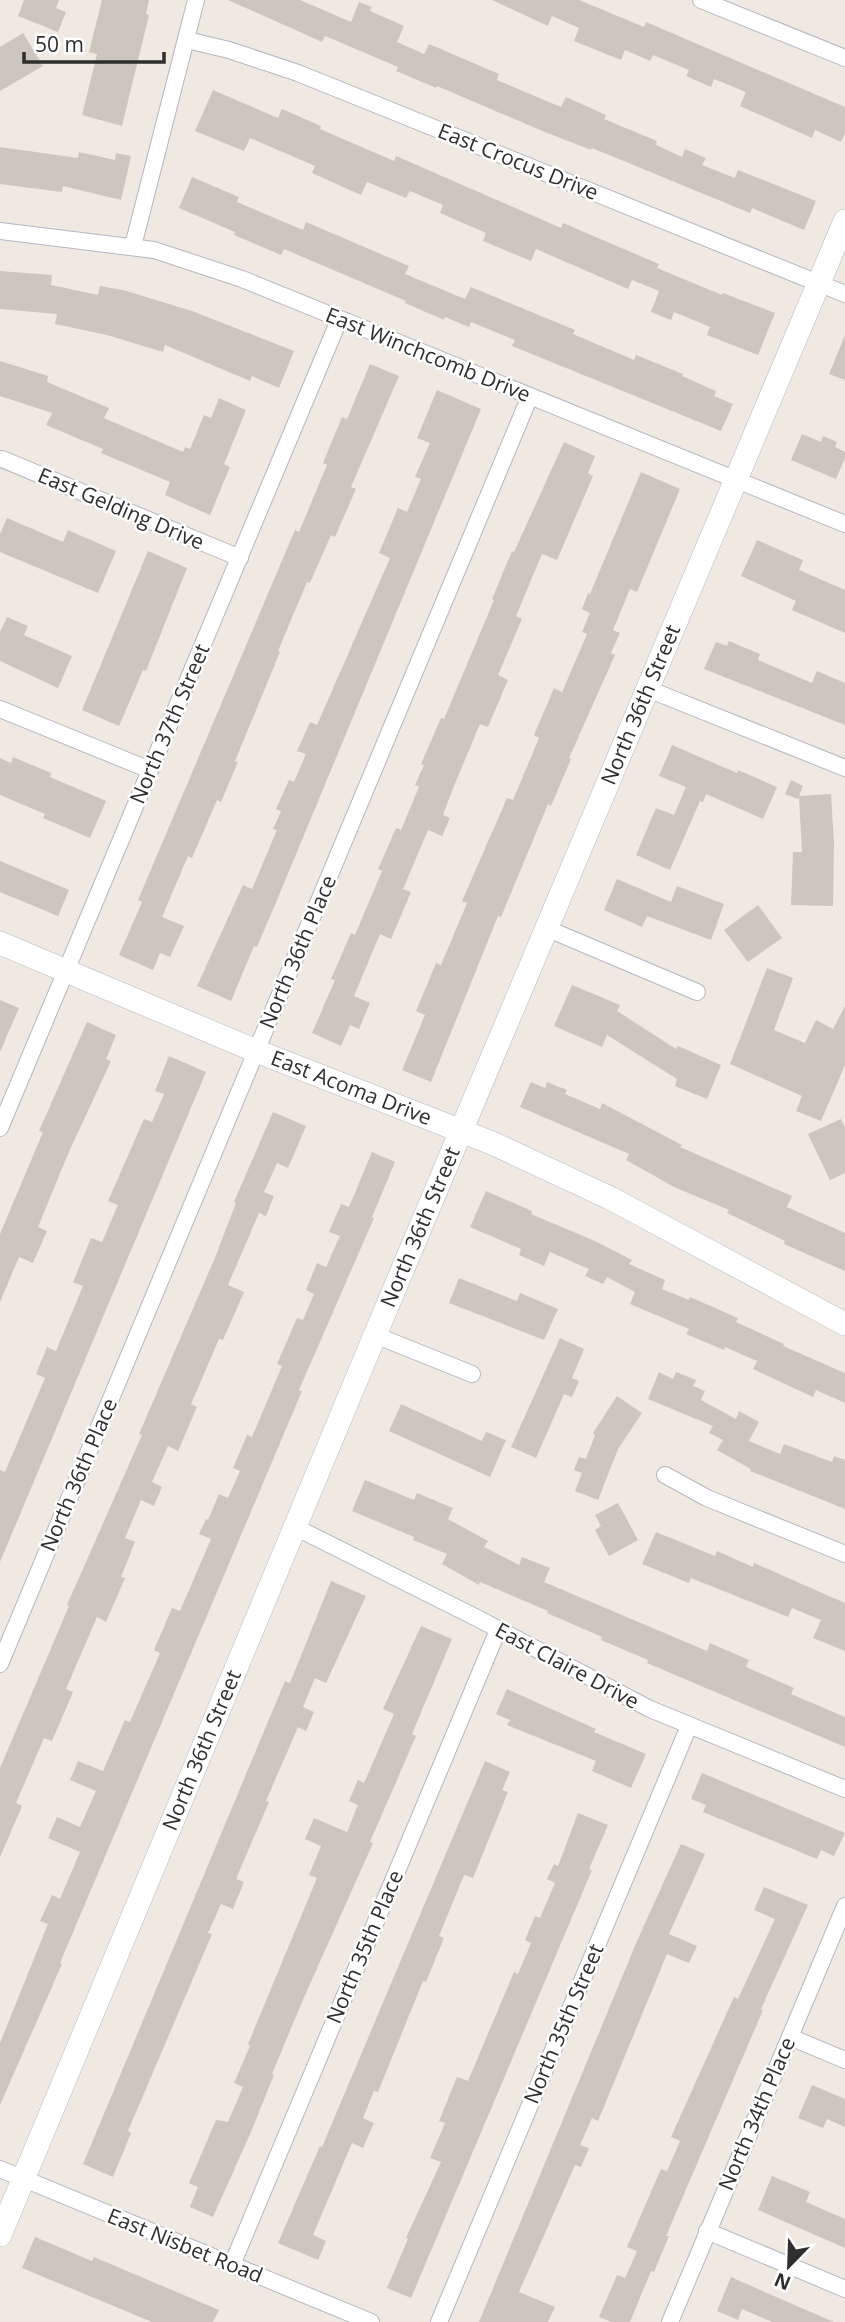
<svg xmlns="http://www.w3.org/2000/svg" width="845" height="2322" font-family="'Open Sans',sans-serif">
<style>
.building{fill:#cbc7bf}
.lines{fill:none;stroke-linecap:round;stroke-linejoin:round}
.street-casing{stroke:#b4b7c1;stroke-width:18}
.secondary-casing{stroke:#b4b7c1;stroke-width:24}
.street{stroke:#fff;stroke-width:16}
.secondary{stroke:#fff;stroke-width:23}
.labels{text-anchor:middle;stroke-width:5;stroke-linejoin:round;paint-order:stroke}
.street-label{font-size:21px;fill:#2e2e2e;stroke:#fff}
</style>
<rect width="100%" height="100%" fill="#efe9e1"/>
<g class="building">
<polygon points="24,0 59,0 56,8 66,12 58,32 18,16"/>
<polygon points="102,0 149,0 146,14 149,15 122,126 82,115 97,54 89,52"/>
<polygon points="228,0 300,0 351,22 359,2 372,7 370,11 404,26 397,42 424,54 429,44 499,74 497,80 561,107 566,97 606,115 604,119 657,141 656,145 682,157 685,149 706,158 702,165 735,178 738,170 816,201 804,230 752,208 750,213 592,148 591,150 540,130 437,86 436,88 396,71 398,67 325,36 322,42"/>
<polygon points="492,0 579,0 644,27 646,22 845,107 845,133 841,142 815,130 812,138 740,106 746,92 714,79 711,87 686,76 689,70 653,55 650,61 625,50 621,60 574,41 579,28 552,16 548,26"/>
<polygon points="23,33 43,66 0,91 0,47"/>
<polygon points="213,90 278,118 282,109 321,126 320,129 394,161 396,156 561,228 563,223 659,264 657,268 722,295 723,293 775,313 758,355 707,335 710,327 674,312 671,320 651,312 659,291 632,280 628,289 536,249 531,261 483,241 486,233 440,213 443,205 410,191 406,198 367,182 361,195 312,173 315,166 250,138 244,151 195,131"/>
<polygon points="0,147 78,158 79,152 115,160 116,153 131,156 121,200 63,186 62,192 0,184"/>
<polygon points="192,177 239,197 237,202 303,230 306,222 409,266 405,274 465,299 471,287 575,330 573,334 634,360 636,355 683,374 682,376 716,391 714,396 733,404 721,431 512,346 515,340 471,322 469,327 445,317 444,320 405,303 406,301 284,249 281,255 234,235 235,232 179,208"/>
<polygon points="0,271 52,275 51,285 98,295 100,286 123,290 192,311 294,351 279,388 252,376 250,381 165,345 163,352 107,335 55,324 57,314 0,309"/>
<polygon points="845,335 845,380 829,374"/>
<polygon points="0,361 48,376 47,382 109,408 104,418 183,452 185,447 190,449 204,415 211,418 219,398 246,410 224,464 230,467 210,515 165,495 170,482 101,453 103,449 46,425 52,413 0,396"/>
<polygon points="370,364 399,376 351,487 356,489 335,537 331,535 310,583 307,582 278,651 280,652 235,761 238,762 221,802 217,800 192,858 188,856 162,917 184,926 170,957 160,953 153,970 119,955 142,902 138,900 295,530 299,532 327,465 323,463 342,417 347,419"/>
<polygon points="437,390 481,409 277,900 257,947 254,946 231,1001 197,986 243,885 252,889 277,830 273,829 281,811 276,809 289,780 294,782 306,754 297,751 310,722 317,725 390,558 379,553 398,508 407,512 421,479 415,477 430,443 417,438"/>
<polygon points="802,434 821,442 823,436 837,442 835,447 845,452 845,458 836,479 791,460"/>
<polygon points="564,442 595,456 588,473 593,476 557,560 542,554 516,616 522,619 498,675 508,680 488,727 480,724 454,786 443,815 450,818 442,836 428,830 403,889 411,892 391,939 380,934 354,996 370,1003 359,1029 350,1025 341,1046 312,1033 335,980 331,979 351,933 355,935 382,871 378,869 396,828 401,830 419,787 415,785 424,765 421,764 441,718 444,719 494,600 492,599 512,551 514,552"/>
<polygon points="641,472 680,489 637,592 630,589 613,630 620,633 611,653 615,655 569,758 571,759 551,806 548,804 501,917 498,916 431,1082 402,1070 425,1015 416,1011 436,963 441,965 467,903 462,901 507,798 513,800 539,738 534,735 554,688 562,692 587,634 582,632 590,613 582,609 588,593 590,594"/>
<polygon points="7,518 63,542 68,530 116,551 98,593 0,552 0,534"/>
<polygon points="757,540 803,560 799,570 845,590 845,633 792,610 796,601 741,576"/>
<polygon points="148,551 187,568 146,671 143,670 119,726 82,710"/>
<polygon points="7,617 28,626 24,635 72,656 58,688 0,661 0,632"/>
<polygon points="729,641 760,654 758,660 812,683 817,671 845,683 845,725 704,669 716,642 727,646"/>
<polygon points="672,745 737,773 738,770 777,787 763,819 706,794 703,802 700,801 670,870 636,855 656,808 674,815 686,787 659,776"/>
<polygon points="13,757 51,773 50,777 106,801 90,838 43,818 45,814 0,795 0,758 11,763"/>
<polygon points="791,780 803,786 799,796 831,794 834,843 833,906 791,905 793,852 802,852 799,797 798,799 785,794"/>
<polygon points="0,861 69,890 58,916 0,892"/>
<polygon points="617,879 671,902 677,886 724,904 711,940 647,916 642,927 604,910"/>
<polygon points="758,905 782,938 748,962 724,930"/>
<polygon points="767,968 793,978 774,1030 805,1043 816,1020 833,1029 845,1006 845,1065 821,1121 796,1111 802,1096 730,1064"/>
<polygon points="572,985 620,1005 617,1011 676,1049 678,1046 721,1065 707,1099 675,1086 677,1079 607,1035 602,1047 554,1026"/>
<polygon points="0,1000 19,1008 0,1052"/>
<polygon points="87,1022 116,1035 106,1059 111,1061 68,1154 38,1227 47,1231 33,1263 19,1257 0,1302 0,1234 43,1132 39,1131"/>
<polygon points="169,1056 206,1072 0,1562 0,1470 5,1472 45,1378 36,1374 47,1347 56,1351 83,1286 73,1282 91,1238 102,1242 118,1205 108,1201 144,1119 152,1122 164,1094 155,1091"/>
<polygon points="531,1082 545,1088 547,1082 567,1090 565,1094 600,1109 602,1103 682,1145 680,1147 792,1196 787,1207 845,1233 845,1271 784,1244 785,1241 727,1213 729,1210 674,1187 626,1160 629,1154 520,1107"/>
<polygon points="273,1112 306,1126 288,1168 277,1163 264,1192 274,1196 266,1216 259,1213 228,1285 244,1292 223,1340 219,1339 191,1404 197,1407 178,1451 168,1446 152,1482 162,1487 154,1506 141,1500 125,1538 135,1542 121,1577 125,1578 106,1622 97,1617 66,1689 73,1692 52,1741 44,1738 16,1803 22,1806 0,1857 0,1768 69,1606 67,1605 142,1435 139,1434 214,1260 236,1203 234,1202"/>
<polygon points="841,1119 845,1128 845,1173 830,1180 808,1134"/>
<polygon points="372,1152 395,1162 372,1217 374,1218 299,1390 302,1391 60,1963 62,1964 0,2105 0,2043 48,1924 40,1921 52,1895 60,1899 80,1852 48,1838 57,1817 80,1827 96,1791 70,1780 78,1761 103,1771 125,1720 130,1722 160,1653 154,1650 172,1608 180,1611 211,1539 199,1534 206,1519 208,1520 219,1494 228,1498 240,1471 233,1468 247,1435 252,1437 282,1366 277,1364 297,1318 303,1320 314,1294 306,1290 317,1263 326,1267 340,1236 329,1232 341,1204 349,1207"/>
<polygon points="486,1191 532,1211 531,1214 595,1241 632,1260 629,1264 665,1280 662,1289 689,1300 690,1297 738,1318 736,1322 784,1344 783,1346 845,1373 845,1403 816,1390 813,1397 753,1369 757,1361 725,1347 724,1350 686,1334 689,1329 630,1304 635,1292 607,1277 603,1284 585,1276 589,1269 550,1252 544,1266 519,1255 521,1249 470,1227"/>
<polygon points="459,1278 517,1301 520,1293 558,1309 544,1340 449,1303"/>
<polygon points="560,1338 584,1349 572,1378 579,1381 572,1397 564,1394 536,1458 511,1447"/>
<polygon points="659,1372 673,1379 676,1372 696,1380 693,1386 705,1391 701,1400 736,1419 739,1411 759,1422 749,1441 780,1454 784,1444 832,1462 834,1456 845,1460 845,1509 750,1471 751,1469 717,1450 723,1440 709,1433 713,1426 648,1399"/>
<polygon points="617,1396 642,1413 618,1449 598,1500 575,1491 582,1473 574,1470 579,1457 586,1459 595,1435 593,1433"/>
<polygon points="401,1404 482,1441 486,1432 506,1440 490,1477 389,1431"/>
<polygon points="365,1480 414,1500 417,1493 453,1508 448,1519 488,1541 484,1547 519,1565 522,1557 550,1568 544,1582 707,1651 710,1643 749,1660 746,1667 794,1688 791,1694 845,1717 845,1747 647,1663 648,1660 601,1640 602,1637 547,1613 548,1611 480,1582 479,1585 442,1564 447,1554 413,1540 414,1537 352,1511"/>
<polygon points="618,1503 638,1540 609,1556 595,1530 601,1526 595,1515"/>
<polygon points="656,1532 715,1556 717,1551 753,1567 754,1563 845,1603 845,1651 813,1638 821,1620 792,1608 788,1617 691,1578 689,1583 642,1564"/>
<polygon points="331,1581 366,1596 326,1683 315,1678 303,1707 314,1712 306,1731 298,1727 266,1801 269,1802 236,1879 244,1882 233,1909 221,1904 208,1933 212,1934 128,2131 131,2133 113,2177 83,2164 285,1681 290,1683"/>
<polygon points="421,1626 452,1639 412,1734 416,1736 370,1842 373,1843 302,2002 272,2074 274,2075 251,2132 213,2217 190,2207 198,2187 189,2183 216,2120 228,2122 243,2087 234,2083 250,2046 248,2044 317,1878 309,1875 321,1846 305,1839 314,1818 347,1832 358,1805 349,1801 358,1780 364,1783 394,1714 383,1709"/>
<polygon points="507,1689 596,1729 594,1732 646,1754 631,1788 592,1771 596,1761 507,1725 510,1720 496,1714"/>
<polygon points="485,1761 510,1772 502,1790 508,1792 473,1878 464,1875 439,1936 444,1938 426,1982 423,1981 378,2092 374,2091 363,2118 374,2123 363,2148 352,2143 313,2235 326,2241 318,2260 278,2243 320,2146 322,2147"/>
<polygon points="702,1773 845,1833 834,1856 821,1850 817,1859 703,1812 706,1805 691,1799"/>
<polygon points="578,1813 608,1825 589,1869 592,1870 411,2298 387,2288 408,2239 406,2238 441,2162 430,2158 445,2123 439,2121 457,2077 468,2081 514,1972 518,1974 531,1943 525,1940 535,1916 540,1918 555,1883 547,1879 554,1864 558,1866"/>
<polygon points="681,1844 705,1854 669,1934 697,1946 689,1963 667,1954 598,2121 592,2118 580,2145 589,2148 581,2167 575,2165 519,2292 555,2307 548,2322 479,2322 637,1941"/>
<polygon points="764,1887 808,1905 761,2009 763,2010 666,2236 669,2236 654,2272 651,2271 630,2322 611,2322 599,2317 617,2275 625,2278 637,2251 627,2247 661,2169 667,2171 680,2141 671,2137 734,1997 738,1999 775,1919 754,1910"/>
<polygon points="812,2085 845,2099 845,2127 827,2119 823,2128 798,2118"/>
<polygon points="772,2176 810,2192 806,2202 845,2219 845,2248 758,2210"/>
<polygon points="35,2237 92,2261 94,2257 219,2310 213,2322 152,2322 22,2268"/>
<polygon points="731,2277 767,2293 834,2322 772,2322 742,2309 738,2320 717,2311"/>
</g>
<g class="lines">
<g class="street-casing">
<g id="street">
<polyline points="701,0 845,58"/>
<polyline points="187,40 229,50 298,73 845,294"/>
<polyline points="0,231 154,250 242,279 845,524"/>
<polyline points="133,246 196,0"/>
<polyline points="2,459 240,558"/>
<polyline points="648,689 845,768"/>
<polyline points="0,709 150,770"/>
<polyline points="548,929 697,992"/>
<polyline points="0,1128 339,320"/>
<polyline points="375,1335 472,1374"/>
<polyline points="665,1475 707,1498 845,1554"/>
<polyline points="295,1527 477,1618 650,1709 845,1789"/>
<polyline points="0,1664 530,396"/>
<polyline points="790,2037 845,2060"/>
<polyline points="0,2169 371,2322"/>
<polyline points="707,2231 845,2289"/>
<polyline points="232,2265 498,1630"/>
<polyline points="439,2322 689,1726"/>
<polyline points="670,2322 845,1906"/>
</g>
</g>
<g class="secondary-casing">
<g id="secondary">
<path id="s1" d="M 0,943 L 256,1051 L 492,1143 L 610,1198 L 845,1324"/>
<path id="s2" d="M 0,2235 L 375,1335 L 845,221"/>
</g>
</g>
<use href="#street" class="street"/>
<use href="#secondary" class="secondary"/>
</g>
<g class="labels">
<g class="street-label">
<text transform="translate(518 162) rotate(22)" y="7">East Crocus Drive</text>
<text transform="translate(428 355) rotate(22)" y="7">East Winchcomb Drive</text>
<text transform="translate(121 509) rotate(23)" y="7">East Gelding Drive</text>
<text dy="7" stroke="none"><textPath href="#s2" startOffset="1659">North 36th Street</textPath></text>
<text transform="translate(170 724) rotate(-67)" y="7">North 37th Street</text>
<text transform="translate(298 952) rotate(-67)" y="7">North 36th Place</text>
<text dy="7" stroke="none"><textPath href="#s1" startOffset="380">East Acoma Drive</textPath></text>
<text dy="7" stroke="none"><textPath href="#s2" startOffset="1092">North 36th Street</textPath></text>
<text transform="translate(79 1475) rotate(-67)" y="7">North 36th Place</text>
<text transform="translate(567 1666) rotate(28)" y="7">East Claire Drive</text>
<text dy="7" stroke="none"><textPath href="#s2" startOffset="525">North 36th Street</textPath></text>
<text transform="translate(365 1947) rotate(-67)" y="7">North 35th Place</text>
<text transform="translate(564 2024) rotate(-67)" y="7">North 35th Street</text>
<text transform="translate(757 2114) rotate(-67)" y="7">North 34th Place</text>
<text transform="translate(185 2246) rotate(22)" y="7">East Nisbet Road</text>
</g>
</g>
<g transform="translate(789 2266) rotate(203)" stroke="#ffffff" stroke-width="5" paint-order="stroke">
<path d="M0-5L12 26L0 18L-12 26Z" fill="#2e2e2e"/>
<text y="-10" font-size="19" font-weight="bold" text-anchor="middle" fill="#2e2e2e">N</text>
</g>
<path d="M24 52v10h140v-10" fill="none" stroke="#2e2e2e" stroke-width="3.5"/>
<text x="35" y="52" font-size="21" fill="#2e2e2e" stroke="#ffffff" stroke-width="5" paint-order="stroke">50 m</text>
</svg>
